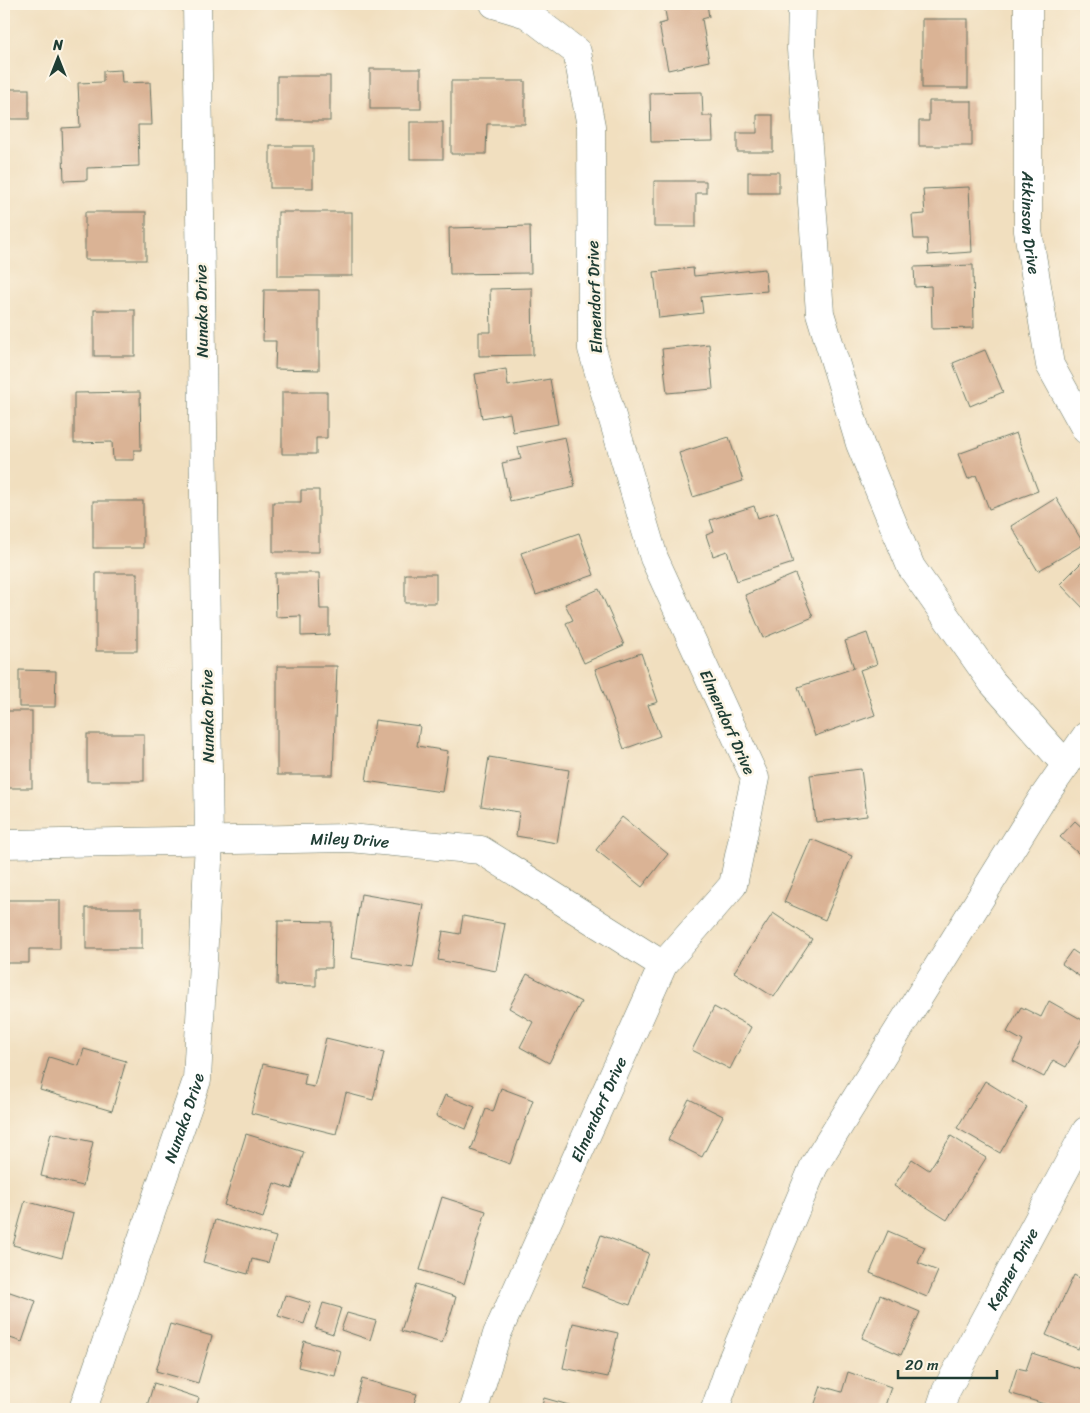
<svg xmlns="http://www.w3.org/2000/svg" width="1090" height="1413" font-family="Sriracha,sans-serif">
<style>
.building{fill:#dab395}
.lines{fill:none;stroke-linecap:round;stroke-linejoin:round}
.minor-casing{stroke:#687665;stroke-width:29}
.minor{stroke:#fff;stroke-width:28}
.labels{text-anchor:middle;stroke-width:5;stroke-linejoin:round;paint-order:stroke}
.street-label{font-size:16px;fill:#1f3d34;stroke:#fcf5e5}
</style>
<rect width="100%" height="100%" fill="#fcf5e5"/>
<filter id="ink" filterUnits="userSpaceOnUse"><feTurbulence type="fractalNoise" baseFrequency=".02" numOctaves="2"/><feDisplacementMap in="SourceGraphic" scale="10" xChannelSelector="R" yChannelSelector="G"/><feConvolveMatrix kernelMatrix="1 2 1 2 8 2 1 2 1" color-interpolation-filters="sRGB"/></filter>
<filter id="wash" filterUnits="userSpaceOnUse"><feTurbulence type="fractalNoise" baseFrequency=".0096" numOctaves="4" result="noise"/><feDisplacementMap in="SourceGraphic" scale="20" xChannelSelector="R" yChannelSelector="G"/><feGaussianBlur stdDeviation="1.12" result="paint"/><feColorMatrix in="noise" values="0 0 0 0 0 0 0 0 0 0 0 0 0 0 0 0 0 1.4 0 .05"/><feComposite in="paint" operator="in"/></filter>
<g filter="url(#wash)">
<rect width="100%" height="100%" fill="#f1dfbf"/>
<g id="blocks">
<g class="building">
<polygon points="664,4 707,4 709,17 702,19 709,61 668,70 659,24 667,22"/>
<polygon points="938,4 980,4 980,6 938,5"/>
<rect x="922" y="19" width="46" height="69"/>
<rect x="370" y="69" width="51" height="40"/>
<polygon points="121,70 122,83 150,82 152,125 138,125 139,166 87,168 87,180 64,181 62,128 80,127 78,83 103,82 103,71"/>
<rect x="277" y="76" width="53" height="45"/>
<polygon points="451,81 525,81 525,124 487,124 486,154 451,154"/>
<rect x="4" y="89" width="25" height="30"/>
<polygon points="702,92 703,116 712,116 713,141 651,142 650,93"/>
<polygon points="929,101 972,101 972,146 919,146 919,121 929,121"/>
<polygon points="757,115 773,115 773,152 737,152 737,133 757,133"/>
<rect x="410" y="122" width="33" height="37"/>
<rect x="270" y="146" width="43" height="42"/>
<rect x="748" y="172" width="31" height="21"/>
<polygon points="654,181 706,181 706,193 696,193 696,227 654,227"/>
<polygon points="969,187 972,252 928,255 927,239 914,239 912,215 925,214 923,189"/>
<rect x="85" y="212" width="61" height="48"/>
<rect x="278" y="212" width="74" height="64"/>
<polygon points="530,226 531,273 450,274 449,228"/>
<polygon points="973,265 974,328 932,329 931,286 915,287 914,267"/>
<polygon points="693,268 694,276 765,269 767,291 701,297 703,313 659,318 654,272"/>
<polygon points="532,288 533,355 479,356 479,332 491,332 490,289"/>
<polygon points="264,290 319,290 319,370 275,369 276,341 263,341"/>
<rect x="94" y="310" width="41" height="46"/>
<polygon points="709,344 713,389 667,393 662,349"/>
<polygon points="985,350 1003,392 970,406 953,363"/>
<polygon points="506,369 508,386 550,379 558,424 513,432 510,413 482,418 475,374"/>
<polygon points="140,392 141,450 134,450 134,460 113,460 112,442 74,443 74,393"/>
<polygon points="282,392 327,392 327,438 316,438 316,454 282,454"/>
<polygon points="1016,433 1038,491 989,509 976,475 968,479 958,454"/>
<polygon points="565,437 575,487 510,501 502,463 521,459 518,447"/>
<polygon points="729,437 743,481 693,497 679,453"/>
<polygon points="301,490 319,490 319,552 273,552 273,502 301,502"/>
<polygon points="1056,498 1084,544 1038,571 1011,526"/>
<rect x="93" y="501" width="50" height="47"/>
<polygon points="754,506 758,518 777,512 793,563 737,581 727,551 713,556 706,535 714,532 710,520"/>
<polygon points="579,533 594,575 536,595 521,553"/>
<polygon points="1086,558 1086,611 1060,584"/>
<rect x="96" y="573" width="41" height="78"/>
<polygon points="275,573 319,573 320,609 329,609 329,635 301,636 301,616 276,617"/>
<rect x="405" y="574" width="31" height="29"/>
<polygon points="795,574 813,617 763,638 745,595"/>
<polygon points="599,589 624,645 584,663 566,623 573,620 565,604"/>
<polygon points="867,633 877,664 860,670 875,715 815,736 798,687 854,668 845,641"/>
<polygon points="641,653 658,702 648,705 660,736 624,749 595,669"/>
<polygon points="277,666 337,666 333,775 277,775"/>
<polygon points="19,670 56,671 55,707 19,707"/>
<rect x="4" y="711" width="28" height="77"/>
<polygon points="375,720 420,726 417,746 448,751 442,792 366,781"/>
<rect x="87" y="734" width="57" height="47"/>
<polygon points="489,757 569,770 557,843 516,836 519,812 481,806"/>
<polygon points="861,769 867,816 816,822 810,775"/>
<polygon points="622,817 668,854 642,887 596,850"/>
<polygon points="1075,821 1086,831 1086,860 1060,837"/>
<polygon points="811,839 852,856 825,920 784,902"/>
<polygon points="361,894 424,905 413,968 351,958"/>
<polygon points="4,900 60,900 60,949 29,949 29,963 4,963"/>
<rect x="86" y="908" width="56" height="41"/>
<polygon points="773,913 812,939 774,997 734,972"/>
<polygon points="463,916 505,924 496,971 438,960 443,931 460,934"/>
<polygon points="278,921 332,922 331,968 316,968 316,986 277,985"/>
<polygon points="1086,949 1086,981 1062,964 1072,950 1081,956"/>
<polygon points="527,974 581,1002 549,1063 520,1047 533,1022 509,1008"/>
<polygon points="1049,1001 1086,1022 1086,1031 1066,1067 1053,1060 1044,1077 1013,1061 1023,1041 1007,1032 1021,1007 1041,1017"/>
<polygon points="714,1007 751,1027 730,1069 692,1050"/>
<polygon points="326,1038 384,1052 373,1100 346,1093 336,1134 251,1113 263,1064 306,1074 304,1085 314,1087"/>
<polygon points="84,1049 126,1061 112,1111 40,1090 49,1057 79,1066"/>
<polygon points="985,1081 1027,1107 1000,1153 957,1128"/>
<polygon points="501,1088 533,1100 510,1164 471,1150 486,1109 493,1112"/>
<polygon points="445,1095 475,1107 466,1129 436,1116"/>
<polygon points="689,1099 723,1116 702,1157 668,1140"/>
<polygon points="51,1133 93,1142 83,1186 41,1176"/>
<polygon points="246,1134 304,1152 292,1189 274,1183 263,1218 224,1205"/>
<polygon points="951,1136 986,1158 947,1220 894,1186 912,1159 929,1170"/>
<polygon points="442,1197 486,1211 464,1284 420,1270"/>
<polygon points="25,1201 73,1214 62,1258 13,1245"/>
<polygon points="215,1220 276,1237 268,1263 252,1259 248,1274 203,1262"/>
<polygon points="888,1231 925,1247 918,1263 938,1271 927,1297 870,1273"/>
<polygon points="601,1235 649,1253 630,1305 582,1287"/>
<polygon points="1074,1275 1086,1281 1086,1331 1078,1349 1046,1335"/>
<polygon points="416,1284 456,1297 442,1343 401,1331"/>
<polygon points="4,1290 36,1301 22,1342 4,1336"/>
<polygon points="285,1295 311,1303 304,1324 278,1316"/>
<polygon points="880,1295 920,1312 901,1355 862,1338"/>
<polygon points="323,1303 341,1308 333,1334 315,1328"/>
<polygon points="347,1313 376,1321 370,1340 341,1330"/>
<polygon points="573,1323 618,1333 608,1377 563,1368"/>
<polygon points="170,1324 212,1336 198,1383 156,1371"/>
<polygon points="304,1341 341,1351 335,1376 298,1367"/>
<polygon points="1032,1353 1086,1371 1086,1409 1060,1409 1009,1393 1017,1368 1026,1370"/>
<polygon points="848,1372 891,1387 884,1409 813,1409 821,1386 842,1392"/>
<polygon points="362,1379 417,1394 412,1409 365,1409 366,1406 355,1403"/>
<polygon points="154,1383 199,1398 195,1409 146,1409"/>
<polygon points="544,1398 583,1409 541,1409"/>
</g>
</g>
</g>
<g filter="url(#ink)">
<use href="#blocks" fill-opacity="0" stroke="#687665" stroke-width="1"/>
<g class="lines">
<g class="minor-casing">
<g id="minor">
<polyline points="802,4 801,49 820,313 860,444 911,567 992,682 1066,765"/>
<path id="s1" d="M 1028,4 L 1028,231 L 1050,365 L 1086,430"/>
<path id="s2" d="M 4,844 L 349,838 L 481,850 L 663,965"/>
<path id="s3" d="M 83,1409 L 197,1080 L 209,842 L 197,4"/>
<path id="s4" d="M 474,1409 L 497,1334 L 663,965 L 733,885 L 755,778 L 654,558 L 592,349 L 591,126 L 577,52 L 527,14 L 494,4"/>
<polyline points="715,1409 732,1360 814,1166 1042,799 1086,736"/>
<path id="s5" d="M 940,1409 L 946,1391 L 1086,1131"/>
</g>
</g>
<use href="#minor" class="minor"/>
</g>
</g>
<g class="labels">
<g class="street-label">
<text dy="6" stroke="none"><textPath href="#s1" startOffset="219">Atkinson Drive</textPath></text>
<text transform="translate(594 297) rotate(-92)" y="6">Elmendorf Drive</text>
<text transform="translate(201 311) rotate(-91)" y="6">Nunaka Drive</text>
<text transform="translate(207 716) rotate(-91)" y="6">Nunaka Drive</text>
<text transform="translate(728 722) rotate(66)" y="6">Elmendorf Drive</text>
<text dy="6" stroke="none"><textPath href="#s2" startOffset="346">Miley Drive</textPath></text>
<text dy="6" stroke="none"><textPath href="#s4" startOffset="325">Elmendorf Drive</textPath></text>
<text dy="6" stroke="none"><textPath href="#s3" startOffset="308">Nunaka Drive</textPath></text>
<text dy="6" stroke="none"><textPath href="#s5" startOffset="158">Kepner Drive</textPath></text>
</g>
</g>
<rect width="1090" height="1413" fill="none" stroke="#fcf5e5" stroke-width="20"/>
<g transform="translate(58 58)" stroke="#fcf5e5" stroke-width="4" paint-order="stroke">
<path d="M0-4L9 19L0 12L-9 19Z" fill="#1f3d34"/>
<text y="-8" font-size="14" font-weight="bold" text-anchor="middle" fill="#1f3d34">N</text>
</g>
<path d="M898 1370v8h99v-8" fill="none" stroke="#1f3d34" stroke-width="2.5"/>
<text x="905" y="1370" font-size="15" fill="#1f3d34" stroke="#fcf5e5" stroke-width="4" paint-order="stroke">20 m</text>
</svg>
